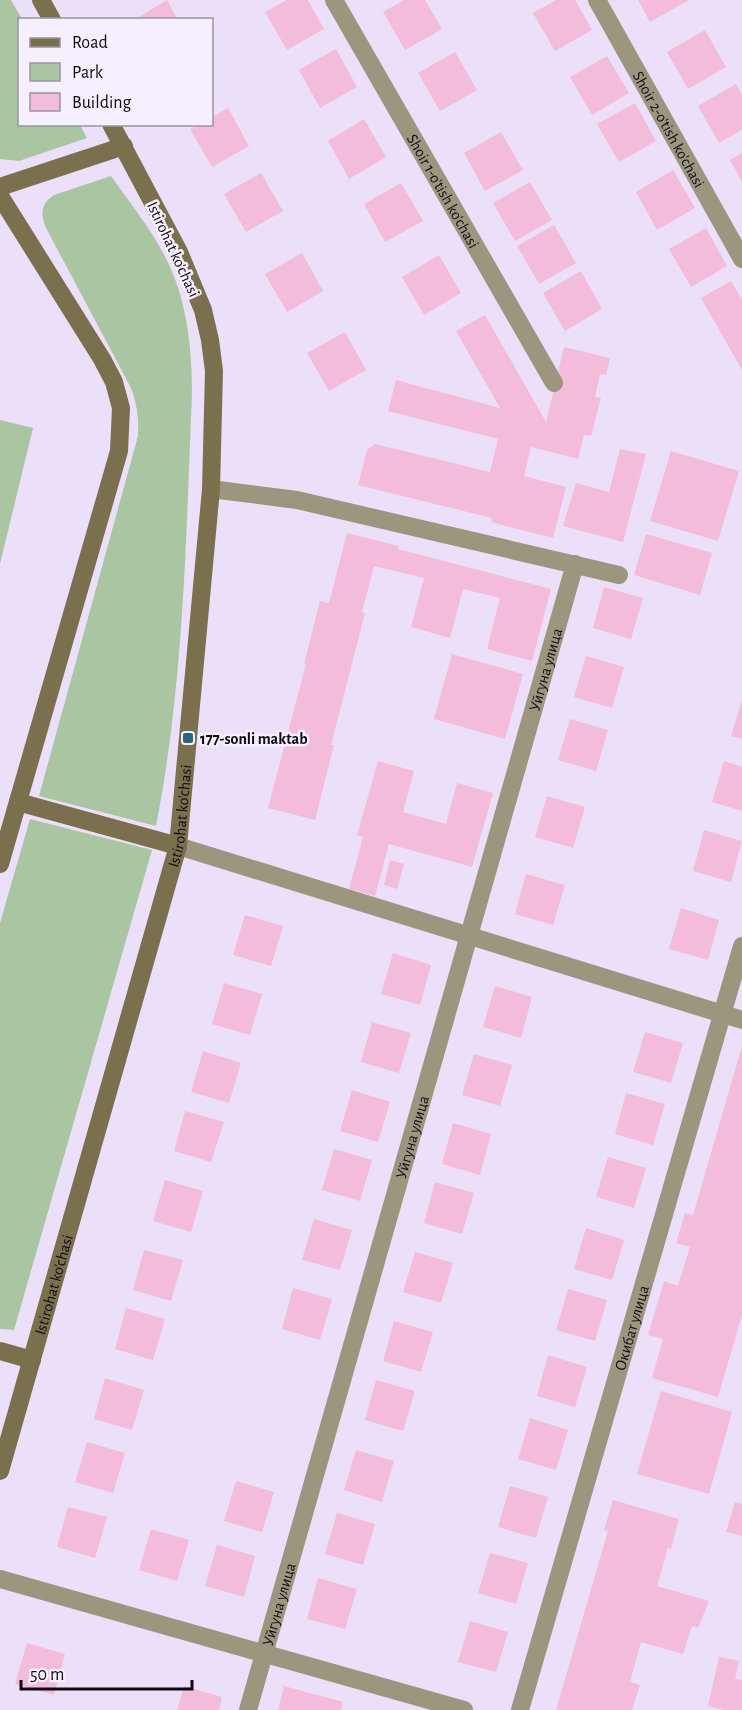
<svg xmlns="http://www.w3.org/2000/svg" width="742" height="1710" font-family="'Alegreya Sans',sans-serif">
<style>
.green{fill:#aac5a2}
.building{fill:#f3bcdb}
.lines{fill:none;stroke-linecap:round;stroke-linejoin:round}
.street{stroke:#9d967f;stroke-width:18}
.secondary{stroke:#7b704e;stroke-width:18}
.poi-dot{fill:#28667c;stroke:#f6effe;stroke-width:2}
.labels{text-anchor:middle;stroke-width:5;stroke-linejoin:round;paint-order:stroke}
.street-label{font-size:16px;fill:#0f0b13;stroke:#f6effe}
.poi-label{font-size:16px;font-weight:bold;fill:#0f0b13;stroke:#f6effe;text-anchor:start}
</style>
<rect width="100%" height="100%" fill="#ecdff9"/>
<g class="green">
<polygon points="0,0 11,0 22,19 20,20 20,124 80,125 87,138 19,161 0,159"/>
<path d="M 111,176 C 133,207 159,239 173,274 C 188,311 192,353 192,392 C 186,538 184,683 156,826 L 39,796 L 138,436 C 139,419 137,404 131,388 L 45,226 C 40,212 42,203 54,195 Z"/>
<polygon points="0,420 33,428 0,564"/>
<polygon points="30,819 152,850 14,1330 0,1329 0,923"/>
</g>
<g class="building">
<polygon points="167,0 178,20 134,20"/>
<polygon points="287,0 308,0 324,29 287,50 265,12"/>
<polygon points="404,0 425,0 442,29 405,50 383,12"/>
<polygon points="556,0 575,0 592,30 555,51 533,13"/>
<polygon points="638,0 689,0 650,22"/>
<polygon points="705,30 726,67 688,89 667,52"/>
<polygon points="336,49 357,87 320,108 299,70"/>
<polygon points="455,52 477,90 440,111 418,73"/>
<polygon points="607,56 629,93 592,115 570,77"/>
<polygon points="736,84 742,95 742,130 719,143 698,106"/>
<polygon points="635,103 656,141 619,162 597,124"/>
<polygon points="228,108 249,146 212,167 190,129 199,124 212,124 212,117"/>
<polygon points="364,119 386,157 349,179 328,141"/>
<polygon points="501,132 523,170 485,191 464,153"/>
<polygon points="742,153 742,182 730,160"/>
<polygon points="673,170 695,208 657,230 636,192"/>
<polygon points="261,173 283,211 246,232 224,194"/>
<polygon points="530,182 552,220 515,241 493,203"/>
<polygon points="401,183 423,221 385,242 364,204"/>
<polygon points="554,225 576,263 539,284 517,246"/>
<polygon points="706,228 727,266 691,287 669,249"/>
<polygon points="302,253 323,291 287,312 265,274"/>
<polygon points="439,255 461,293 424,315 402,277"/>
<polygon points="581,271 602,309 565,331 543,293"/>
<polygon points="731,281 742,300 742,370 701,298"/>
<polygon points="485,315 546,422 564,347 610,358 606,375 600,374 595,397 601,398 591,436 584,435 578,459 531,447 524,476 566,487 553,538 491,522 492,518 358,485 367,450 375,444 490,472 498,439 388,411 396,380 500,408 456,331"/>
<polygon points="345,332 366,370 329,391 307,353"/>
<polygon points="620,449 646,454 623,542 563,526 576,483 609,492"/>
<polygon points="671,451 739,471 718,541 650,521"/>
<polygon points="347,533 399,546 398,549 551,589 532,661 487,649 500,598 463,589 450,638 411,627 424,578 374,566 362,612 365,613 331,745 334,745 315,820 268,808 306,664 304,664 320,601 329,603"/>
<polygon points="646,534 712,553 700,595 634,575"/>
<polygon points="604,587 643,598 631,639 593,628"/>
<polygon points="452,654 523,674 505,739 434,719"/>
<polygon points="586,656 624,667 612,708 574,697"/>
<polygon points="742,700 742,739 731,736"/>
<polygon points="570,719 608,730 596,771 558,760"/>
<polygon points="378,761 414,771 403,812 446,824 457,783 493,793 472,867 389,844 375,896 349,889 363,837 357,835"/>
<polygon points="724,761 742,767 742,811 712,802"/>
<polygon points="547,796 585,807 573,848 535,837"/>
<polygon points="704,830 742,841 731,882 693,871"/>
<polygon points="390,860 404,864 397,889 384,885"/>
<polygon points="526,874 565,885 553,925 515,914"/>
<polygon points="681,908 719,920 708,960 669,949"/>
<polygon points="245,915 283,926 271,966 233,955"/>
<polygon points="393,953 431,965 420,1005 381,994"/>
<polygon points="224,983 262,994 250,1035 212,1024"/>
<polygon points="495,986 532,997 521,1038 483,1027"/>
<polygon points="372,1022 411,1033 399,1073 361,1062"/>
<polygon points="645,1032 683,1043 671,1083 633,1072"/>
<polygon points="742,1046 742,1315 718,1397 652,1378 663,1339 648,1335 664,1281 678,1286 690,1247 676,1243 685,1213 693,1215"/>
<polygon points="203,1051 241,1063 229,1103 191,1092"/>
<polygon points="474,1054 512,1065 500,1106 462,1095"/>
<polygon points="352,1090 390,1102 378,1142 340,1131"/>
<polygon points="626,1093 665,1104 653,1145 615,1134"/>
<polygon points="185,1111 224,1122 211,1162 174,1151"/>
<polygon points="453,1123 491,1134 480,1175 442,1164"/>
<polygon points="334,1149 372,1160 360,1201 322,1190"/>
<polygon points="608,1157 646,1168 634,1208 596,1197"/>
<polygon points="165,1180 203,1191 191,1232 153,1221"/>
<polygon points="435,1182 474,1193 462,1234 424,1223"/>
<polygon points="314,1219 352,1230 340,1270 302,1260"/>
<polygon points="586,1228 624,1240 612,1280 574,1269"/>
<polygon points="144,1250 183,1260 171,1301 133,1290"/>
<polygon points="415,1252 453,1263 441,1303 403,1292"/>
<polygon points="293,1288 332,1299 320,1340 282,1329"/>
<polygon points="568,1289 607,1300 595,1341 556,1330"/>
<polygon points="126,1308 165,1319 153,1360 115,1349"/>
<polygon points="394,1321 433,1332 421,1372 383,1361"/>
<polygon points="548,1355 587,1367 575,1407 537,1396"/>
<polygon points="105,1378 144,1390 132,1430 94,1419"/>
<polygon points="376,1380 415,1391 403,1431 365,1420"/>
<polygon points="661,1391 732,1412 709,1494 637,1474"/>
<polygon points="530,1418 568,1430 556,1470 518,1459"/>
<polygon points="87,1442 125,1453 113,1493 75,1482"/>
<polygon points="356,1450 394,1461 382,1502 344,1490"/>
<polygon points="236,1481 274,1492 262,1532 224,1521"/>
<polygon points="510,1486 548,1497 536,1538 498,1527"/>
<polygon points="613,1500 679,1519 671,1549 668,1548 657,1586 709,1601 698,1628 692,1626 683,1654 641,1642 630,1682 640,1685 632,1710 556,1710 608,1531 604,1530"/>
<polygon points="735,1502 742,1504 742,1536 726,1532"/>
<polygon points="68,1507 107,1517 95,1558 57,1547"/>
<polygon points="337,1513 375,1524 363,1565 325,1554"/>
<polygon points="151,1529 189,1540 177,1581 139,1570"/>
<polygon points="217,1545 255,1556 244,1597 205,1586"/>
<polygon points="490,1553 528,1563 516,1604 478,1593"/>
<polygon points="318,1578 357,1589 345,1629 307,1619"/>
<polygon points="470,1621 508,1632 496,1672 458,1662"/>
<polygon points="27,1643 65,1654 54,1695 15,1684"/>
<polygon points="719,1657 739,1661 735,1679 742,1680 742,1710 725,1710 708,1706"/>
<polygon points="184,1686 222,1697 219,1710 177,1710"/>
<polygon points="284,1686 343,1702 341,1710 278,1710"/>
</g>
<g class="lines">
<g class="street">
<path id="s1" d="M 334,0 L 554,383"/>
<path id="s2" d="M 597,0 L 742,259"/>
<polyline points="211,489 297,500 619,575"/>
<polyline points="178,846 742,1020"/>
<polyline points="0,1579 464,1710"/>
<path id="s3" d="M 248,1710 L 575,564"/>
<path id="s4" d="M 520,1710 L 742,946"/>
</g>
<g class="secondary">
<polyline points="41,0 52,20"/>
<polyline points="0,187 124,146"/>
<polyline points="0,196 102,359 114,382 121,408 119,451 0,864"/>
<polyline points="18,802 178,846"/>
<polyline points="0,1351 32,1360"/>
<path id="s5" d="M 0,1471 L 178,846 L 211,489 L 214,371 L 210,340 L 203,310 L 179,252 L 111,124"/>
</g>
</g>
<rect class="poi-dot" x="182" y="732" width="12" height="12" rx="3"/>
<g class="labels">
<g class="street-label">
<text dy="6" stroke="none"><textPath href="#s2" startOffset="148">Shoir 2-o'tish ko'chasi</textPath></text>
<text dy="6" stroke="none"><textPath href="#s1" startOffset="220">Shoir 1-o'tish ko'chasi</textPath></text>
<text transform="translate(174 249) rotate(65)" y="6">Istirohat ko'chasi</text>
<text dy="6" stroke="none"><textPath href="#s3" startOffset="1082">Уйгуна улица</textPath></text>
<text dy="6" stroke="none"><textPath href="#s5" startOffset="680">Istirohat ko'chasi</textPath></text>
<text dy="6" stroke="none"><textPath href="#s3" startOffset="596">Уйгуна улица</textPath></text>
<text dy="6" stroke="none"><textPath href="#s5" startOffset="194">Istirohat ko'chasi</textPath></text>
<text dy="6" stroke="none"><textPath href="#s4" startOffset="398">Окибат улица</textPath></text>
<text dy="6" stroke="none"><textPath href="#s3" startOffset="110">Уйгуна улица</textPath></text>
</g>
<g class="poi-label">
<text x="200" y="744">177-sonli maktab</text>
</g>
</g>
<rect x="18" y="18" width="195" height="108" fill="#f6effe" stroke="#9a94a0" stroke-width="1.5"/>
<rect x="30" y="38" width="30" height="9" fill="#7b704e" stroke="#9a94a0" stroke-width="1.5"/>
<text x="72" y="48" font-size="18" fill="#0f0b13">Road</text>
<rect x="30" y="63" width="30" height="18" fill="#aac5a2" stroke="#9a94a0" stroke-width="1.5"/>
<text x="72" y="78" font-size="18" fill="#0f0b13">Park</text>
<rect x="30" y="93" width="30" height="18" fill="#f3bcdb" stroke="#9a94a0" stroke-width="1.5"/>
<text x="72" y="108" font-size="18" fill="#0f0b13">Building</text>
<path d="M21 1680v9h171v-9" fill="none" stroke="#0f0b13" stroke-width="3"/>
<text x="30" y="1680" font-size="18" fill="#0f0b13" stroke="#f6effe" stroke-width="4.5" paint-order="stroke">50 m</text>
</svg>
